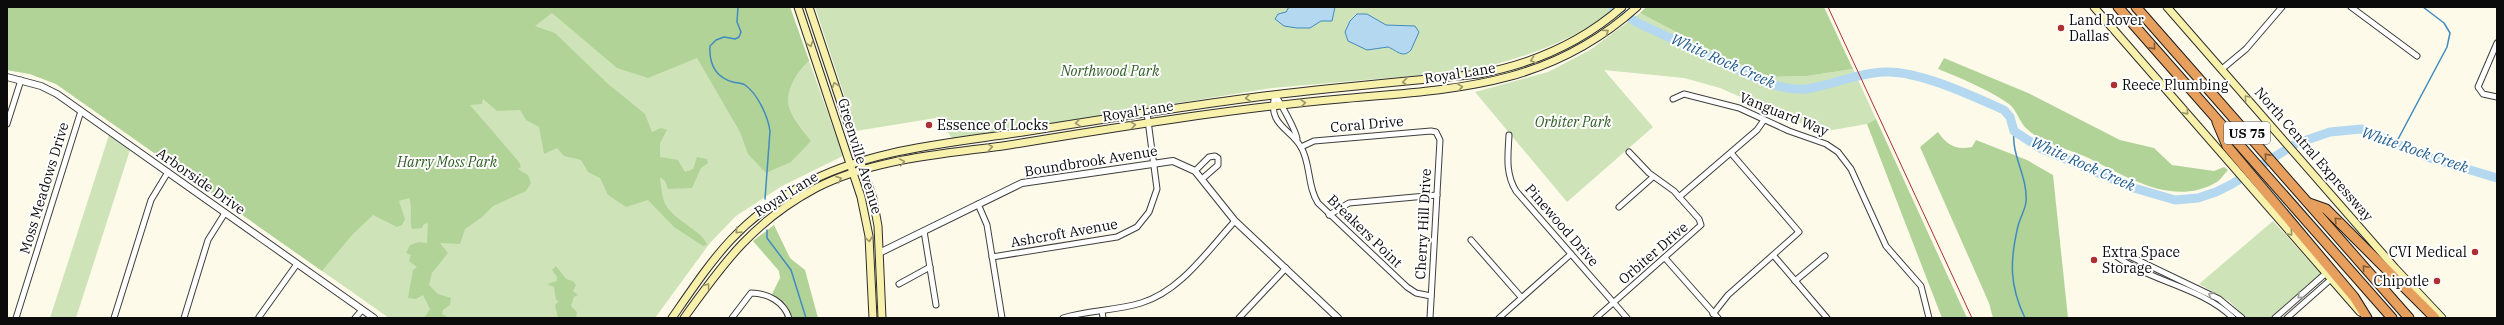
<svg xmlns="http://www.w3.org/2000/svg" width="2504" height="325" font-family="'IBM Plex Serif',serif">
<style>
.green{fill:#cee4b8}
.forest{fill:#b2d398}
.water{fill:#b3d8f0;stroke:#418bc0}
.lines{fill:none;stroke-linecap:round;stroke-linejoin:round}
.stream{stroke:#418bc0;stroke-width:1.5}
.river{stroke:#b3d8f0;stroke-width:9}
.minor-casing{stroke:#3e3e3e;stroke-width:7}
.tertiary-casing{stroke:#3e3e3e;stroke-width:8}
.secondary-casing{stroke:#2d2d2d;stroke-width:9}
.motorway-casing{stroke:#1c1c1c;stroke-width:11}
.minor{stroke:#fff;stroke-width:5}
.tertiary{stroke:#fff;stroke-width:6}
.secondary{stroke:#f8f1ab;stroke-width:7}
.motorway{stroke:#e79f5e;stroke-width:9}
.tram{stroke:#ad3034;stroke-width:1}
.oneway{stroke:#99956b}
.oneway2{stroke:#845c39}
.oneway3{stroke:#9d9d9d}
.poi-dot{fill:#ad3034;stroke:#fff;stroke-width:1.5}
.labels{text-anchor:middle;stroke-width:4;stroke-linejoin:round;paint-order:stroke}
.shield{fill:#fff;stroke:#545454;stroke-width:1}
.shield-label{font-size:13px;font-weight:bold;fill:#0b0b0b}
.poi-label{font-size:14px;fill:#0b0b0b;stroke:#fff;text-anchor:start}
.park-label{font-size:14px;font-style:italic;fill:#2d5c22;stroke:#fff}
.street-label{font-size:14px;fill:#0b0b0b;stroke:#fff}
.water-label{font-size:15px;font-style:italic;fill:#205d90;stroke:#fff}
</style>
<rect width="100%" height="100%" fill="#fdfaea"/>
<g class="green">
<polygon points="7,7 790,7 843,156 782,186 736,216 710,243 655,318 389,318 56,84 30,74 7,70"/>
<path d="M 815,7 L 1616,7 C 1576,42 1509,64 1458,72 L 1272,88 L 953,139 L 936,118 L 856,131 Z"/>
<polygon points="1640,13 1724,57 1770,77 1807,76 1853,69 1876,119 1867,124 1821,132 1720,88 1684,78 1604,70 1653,127 1567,202 1475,92 1548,72 1590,50"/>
<polygon points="109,135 130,150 76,318 50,318"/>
<polygon points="2273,221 2321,274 2270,318 2246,318 2229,301 2199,284"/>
</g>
<g class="forest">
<path d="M 7,7 L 790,7 L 809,61 C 797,71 783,93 790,110 C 794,121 804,132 811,141 L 791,162 L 766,173 L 748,154 L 740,132 L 697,58 L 648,78 L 617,68 L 552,13 L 535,26 L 555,33 L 607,83 L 645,114 L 652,132 L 661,128 L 667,130 L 660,143 L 660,157 L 678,160 L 685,172 L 693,169 L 697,157 L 707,159 L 708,163 L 701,168 L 692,188 L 668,189 L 665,181 L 660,177 C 661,186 662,200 667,207 C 676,221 704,232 707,245 L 703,246 L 674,227 L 648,200 L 626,207 L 608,195 L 600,178 L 588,172 L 581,160 L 564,156 L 557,148 L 544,154 L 539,127 L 526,120 L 520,110 L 497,111 L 483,99 L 482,104 L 470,105 L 519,162 L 521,167 L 518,169 L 528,175 L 531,183 L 526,191 L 493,206 L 481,218 L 465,229 L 460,244 L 440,243 L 448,253 L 432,273 L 429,285 L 438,294 L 451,298 L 450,305 L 443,310 L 442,314 L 449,318 L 424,318 L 430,309 L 423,295 L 416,299 L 408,298 L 413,270 L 417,267 L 409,261 L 411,255 L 406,253 L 410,245 L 419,242 L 427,243 L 428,223 L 424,224 L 422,228 L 412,229 C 409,218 413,208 409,198 L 399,201 L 405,219 L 402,225 L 397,227 L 373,215 L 352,235 L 322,271 L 56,84 L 30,74 L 7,70 Z"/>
<polygon points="1646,7 1824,7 1853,69 1807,76 1770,77 1724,57 1640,13"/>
<path d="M 1944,58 L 2028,93 L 2120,140 L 2154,148 L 2172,165 L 2214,171 L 2224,167 L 2228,170 C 2224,174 2220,181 2215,183 C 2171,208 2123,174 2084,156 C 2065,148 2042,143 2027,129 C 2019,122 2017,110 2009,104 C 1987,89 1963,79 1938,69 Z"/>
<polygon points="1876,119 1967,318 1942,318 1867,124"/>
<path d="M 1938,132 C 1948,146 1956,150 1972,147 L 1976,140 L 2027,160 L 2053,175 L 2068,318 L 1993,318 L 1989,303 L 1920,147 Z"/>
<polygon points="774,225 790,258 805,270 818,318 793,318 785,303 772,294 780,278 779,271 753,241"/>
<polygon points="556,266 566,279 573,281 576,285 573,291 578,295 574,297 571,306 577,312 576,318 558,318 555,305 559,301 556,300 554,287 547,284 557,281 557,277 552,270"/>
</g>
<g class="water">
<polygon points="1289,7 1335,7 1332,21 1321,21 1310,28 1297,28 1284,26 1275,19 1278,14 1286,12"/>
<path d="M 1357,14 L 1367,14 L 1386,25 L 1415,26 L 1419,32 L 1411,50 C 1403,59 1396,50 1388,47 L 1367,50 L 1348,41 L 1345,32 L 1350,21 Z"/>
</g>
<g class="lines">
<g class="stream">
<path d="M 738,7 L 737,22 L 741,32 L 739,37 L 735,39 L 724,37 L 716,40 L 710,46 C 709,63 715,77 733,82 C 736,83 742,83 745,85 C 758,94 768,117 770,131 L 765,199"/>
<path d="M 2014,131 C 2011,156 2028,176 2026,202 C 2025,210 2020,218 2018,226 C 2010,260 2009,285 2025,318"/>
<polyline points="2396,143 2447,47 2450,33 2444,23 2423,7"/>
<polyline points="767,230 767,238 791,270 806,318"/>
</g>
<path class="river" d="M 1613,7 L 1638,23 L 1767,83 C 1780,87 1793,90 1806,89 C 1833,85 1857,73 1884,72 C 1918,70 1973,96 2004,110 L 2010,117 L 2014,131 L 2040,148 L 2134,188 L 2175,200 L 2198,198 L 2216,192 L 2232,184 L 2295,144 L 2330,132 L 2361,129 L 2430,158 L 2497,178"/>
<g class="minor-casing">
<g id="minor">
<polyline points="2351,7 2417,56"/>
<polyline points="2497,43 2478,87 2483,94 2497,97"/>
<polyline points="2222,69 2246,49 2282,7"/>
<path d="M 1275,95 C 1267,125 1290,128 1301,147 C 1311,164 1307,186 1318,203 L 1407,287 L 1416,293 L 1431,296"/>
<path d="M 1275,95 C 1280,102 1298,134 1297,140"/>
<polyline points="1673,99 1684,94 1739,108 1789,131 1826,144 1838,152 1851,169 1886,246 1921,286 1929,318"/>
<polyline points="7,124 21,80"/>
<path d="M 1509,135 C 1508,155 1505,173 1516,191 L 1627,318"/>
<polyline points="1301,147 1314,141 1431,131 1436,132 1440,140 1430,318"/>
<polyline points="1195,171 1209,157 1215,156 1218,158 1218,165 1202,179"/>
<polyline points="1679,197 1757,130 1764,120"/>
<polyline points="978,204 987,225 1002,318"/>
<polyline points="1619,207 1653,177"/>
<polyline points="1329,215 1349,203 1437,195"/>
<polyline points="924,231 936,305"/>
<polyline points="1471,240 1521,297"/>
<polyline points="2110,251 2123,253 2219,299 2242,318"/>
<path d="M 2111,252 C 2147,282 2199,285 2233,318"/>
<polyline points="1774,256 1827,318"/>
<polyline points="992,257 1117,237 1137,227 1149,212 1157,189 1147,113"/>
<polyline points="1665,258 1718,318"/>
<polyline points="1795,281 1825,256"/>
<polyline points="899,284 930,267"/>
<polyline points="1102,311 1103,318"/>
<polyline points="1713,314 1728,295 1799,232 1731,153"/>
<polyline points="259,317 297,264"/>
<polyline points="16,318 81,111"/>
<polyline points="114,318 151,200 168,172"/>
<polyline points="184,318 208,240 225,213"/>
<polyline points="355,318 362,310"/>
<path d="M 732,318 L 751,293 C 768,293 784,302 789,318"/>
<path d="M 1063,318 C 1088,310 1115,311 1141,303 C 1181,291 1208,250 1235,221"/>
<polyline points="1239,318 1286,268"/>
<polyline points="1499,318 1571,254"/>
<polyline points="1596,318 1701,225 1699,219 1674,191 1649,173 1629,152"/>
<polyline points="2275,318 2325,274"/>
<polyline points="2287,318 2330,280"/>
</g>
</g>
<g class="tertiary-casing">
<g id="tertiary">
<polyline points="7,77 41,86 57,94 374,318"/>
<polyline points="879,253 1022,183 1173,161 1195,171 1235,221 1338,318"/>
</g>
</g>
<g class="secondary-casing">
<g id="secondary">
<polyline points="798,7 861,197 869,236 873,318"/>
<polyline points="809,7 873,199 878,226 882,318"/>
<polyline points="2094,7 2360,312"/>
<polyline points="2167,7 2395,268 2442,318"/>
<path d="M 672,318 C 713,259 737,221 803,185 C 870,148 954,143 1029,131 C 1110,118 1191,105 1273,95 C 1341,87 1410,81 1479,74 C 1532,64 1581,43 1622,7"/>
<path d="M 684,318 C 724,262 754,221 816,188 C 874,158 946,154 1009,145 C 1119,127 1229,109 1340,99 C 1453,89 1547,88 1637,7"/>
</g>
</g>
<g class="motorway-casing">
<g id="motorway">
<polyline points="2118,7 2392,318"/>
<polyline points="2136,7 2409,318"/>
<polyline points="2217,122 2227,146 2354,297 2367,318"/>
<polyline points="2309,203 2326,209 2435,318"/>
</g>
</g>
<use href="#minor" class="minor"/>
<use href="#tertiary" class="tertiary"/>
<use href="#secondary" class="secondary"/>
<use href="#motorway" class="motorway"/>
<polyline class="tram" points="1828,7 1972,318"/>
</g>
<defs><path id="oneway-chevron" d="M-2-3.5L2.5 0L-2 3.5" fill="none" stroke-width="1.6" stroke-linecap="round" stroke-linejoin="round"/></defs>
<g class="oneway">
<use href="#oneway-chevron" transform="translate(1606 32) rotate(-34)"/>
<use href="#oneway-chevron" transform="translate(810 44) rotate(72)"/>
<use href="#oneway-chevron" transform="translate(1533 60) rotate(161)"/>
<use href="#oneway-chevron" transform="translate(1405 82) rotate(174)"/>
<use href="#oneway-chevron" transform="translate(835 85) rotate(-109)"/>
<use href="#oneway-chevron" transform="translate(1460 87) rotate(-9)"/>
<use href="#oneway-chevron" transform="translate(1248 98) rotate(173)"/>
<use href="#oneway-chevron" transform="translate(2247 98) rotate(-130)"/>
<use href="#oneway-chevron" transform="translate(1303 103) rotate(-5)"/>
<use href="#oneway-chevron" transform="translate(2186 112) rotate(49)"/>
<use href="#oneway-chevron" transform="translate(1078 123) rotate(171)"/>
<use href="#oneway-chevron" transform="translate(1133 125) rotate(-9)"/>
<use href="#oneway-chevron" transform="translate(990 147) rotate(-9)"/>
<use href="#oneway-chevron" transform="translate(902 162) rotate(-10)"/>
<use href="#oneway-chevron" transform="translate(839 179) rotate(-20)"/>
<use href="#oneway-chevron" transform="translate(738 231) rotate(136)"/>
<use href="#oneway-chevron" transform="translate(2290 233) rotate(49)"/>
<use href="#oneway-chevron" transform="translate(869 239) rotate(83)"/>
<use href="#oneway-chevron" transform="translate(707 286) rotate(-54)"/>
</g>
<g class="oneway2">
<use href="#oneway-chevron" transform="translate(2153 47) rotate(49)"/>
<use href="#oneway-chevron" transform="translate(2267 156) rotate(-131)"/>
<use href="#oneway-chevron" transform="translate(2337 220) rotate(-135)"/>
<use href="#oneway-chevron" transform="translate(2365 268) rotate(-131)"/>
</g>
<g class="oneway3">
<use href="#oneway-chevron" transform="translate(2211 295) rotate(-153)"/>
<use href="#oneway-chevron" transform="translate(2300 296) rotate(139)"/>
</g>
<g class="poi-dot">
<circle cx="2061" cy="28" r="4"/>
<circle cx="2114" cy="85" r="4"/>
<circle cx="929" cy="125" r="4"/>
<circle cx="2475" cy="252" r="4"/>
<circle cx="2094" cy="260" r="4"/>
<circle cx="2437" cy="281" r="4"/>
</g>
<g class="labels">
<rect class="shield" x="2224" y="122" width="46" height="22" rx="3"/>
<g class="shield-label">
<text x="2247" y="138">US 75</text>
</g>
<g class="poi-label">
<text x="2069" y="25">Land Rover<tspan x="2069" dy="16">Dallas</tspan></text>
<text x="2122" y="90">Reece Plumbing</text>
<text x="937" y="130">Essence of Locks</text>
<text x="2102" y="257">Extra Space<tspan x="2102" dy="16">Storage</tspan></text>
<text x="2467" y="257" text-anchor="end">CVI Medical</text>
<text x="2429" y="286" text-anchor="end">Chipotle</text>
</g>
<g class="park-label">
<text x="1110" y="76">Northwood Park</text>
<text x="1573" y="127">Orbiter Park</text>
<text x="447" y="167">Harry Moss Park</text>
</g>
<g class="street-label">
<text transform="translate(1460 73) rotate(-9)" y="5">Royal Lane</text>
<text transform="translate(1138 111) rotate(-9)" y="5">Royal Lane</text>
<text transform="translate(1784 114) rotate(22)" y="5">Vanguard Way</text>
<text transform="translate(1367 124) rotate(-5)" y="5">Coral Drive</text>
<text transform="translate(2314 154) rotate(49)" y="5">North Central Expressway</text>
<text transform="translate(860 156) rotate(73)" y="5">Greenville Avenue</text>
<text transform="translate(1091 161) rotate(-9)" y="5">Boundbrook Avenue</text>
<text transform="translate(201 181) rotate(35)" y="5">Arborside Drive</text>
<text transform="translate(44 188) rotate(-73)" y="5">Moss Meadows Drive</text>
<text transform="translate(786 194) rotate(-32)" y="5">Royal Lane</text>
<text transform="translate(1423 224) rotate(-87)" y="5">Cherry Hill Drive</text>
<text transform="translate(1562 225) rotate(49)" y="5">Pinewood Drive</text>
<text transform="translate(1365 231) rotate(44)" y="5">Breakers Point</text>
<text transform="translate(1064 233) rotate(-10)" y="5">Ashcroft Avenue</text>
<text transform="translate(1653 253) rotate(-41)" y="5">Orbiter Drive</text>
</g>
<g class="water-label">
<text transform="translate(1723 61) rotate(24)" y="5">White Rock Creek</text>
<text transform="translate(2415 150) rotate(19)" y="5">White Rock Creek</text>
<text transform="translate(2083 164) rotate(24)" y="5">White Rock Creek</text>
</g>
</g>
<rect width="2504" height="325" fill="none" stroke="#0b0b0b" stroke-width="16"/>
</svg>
